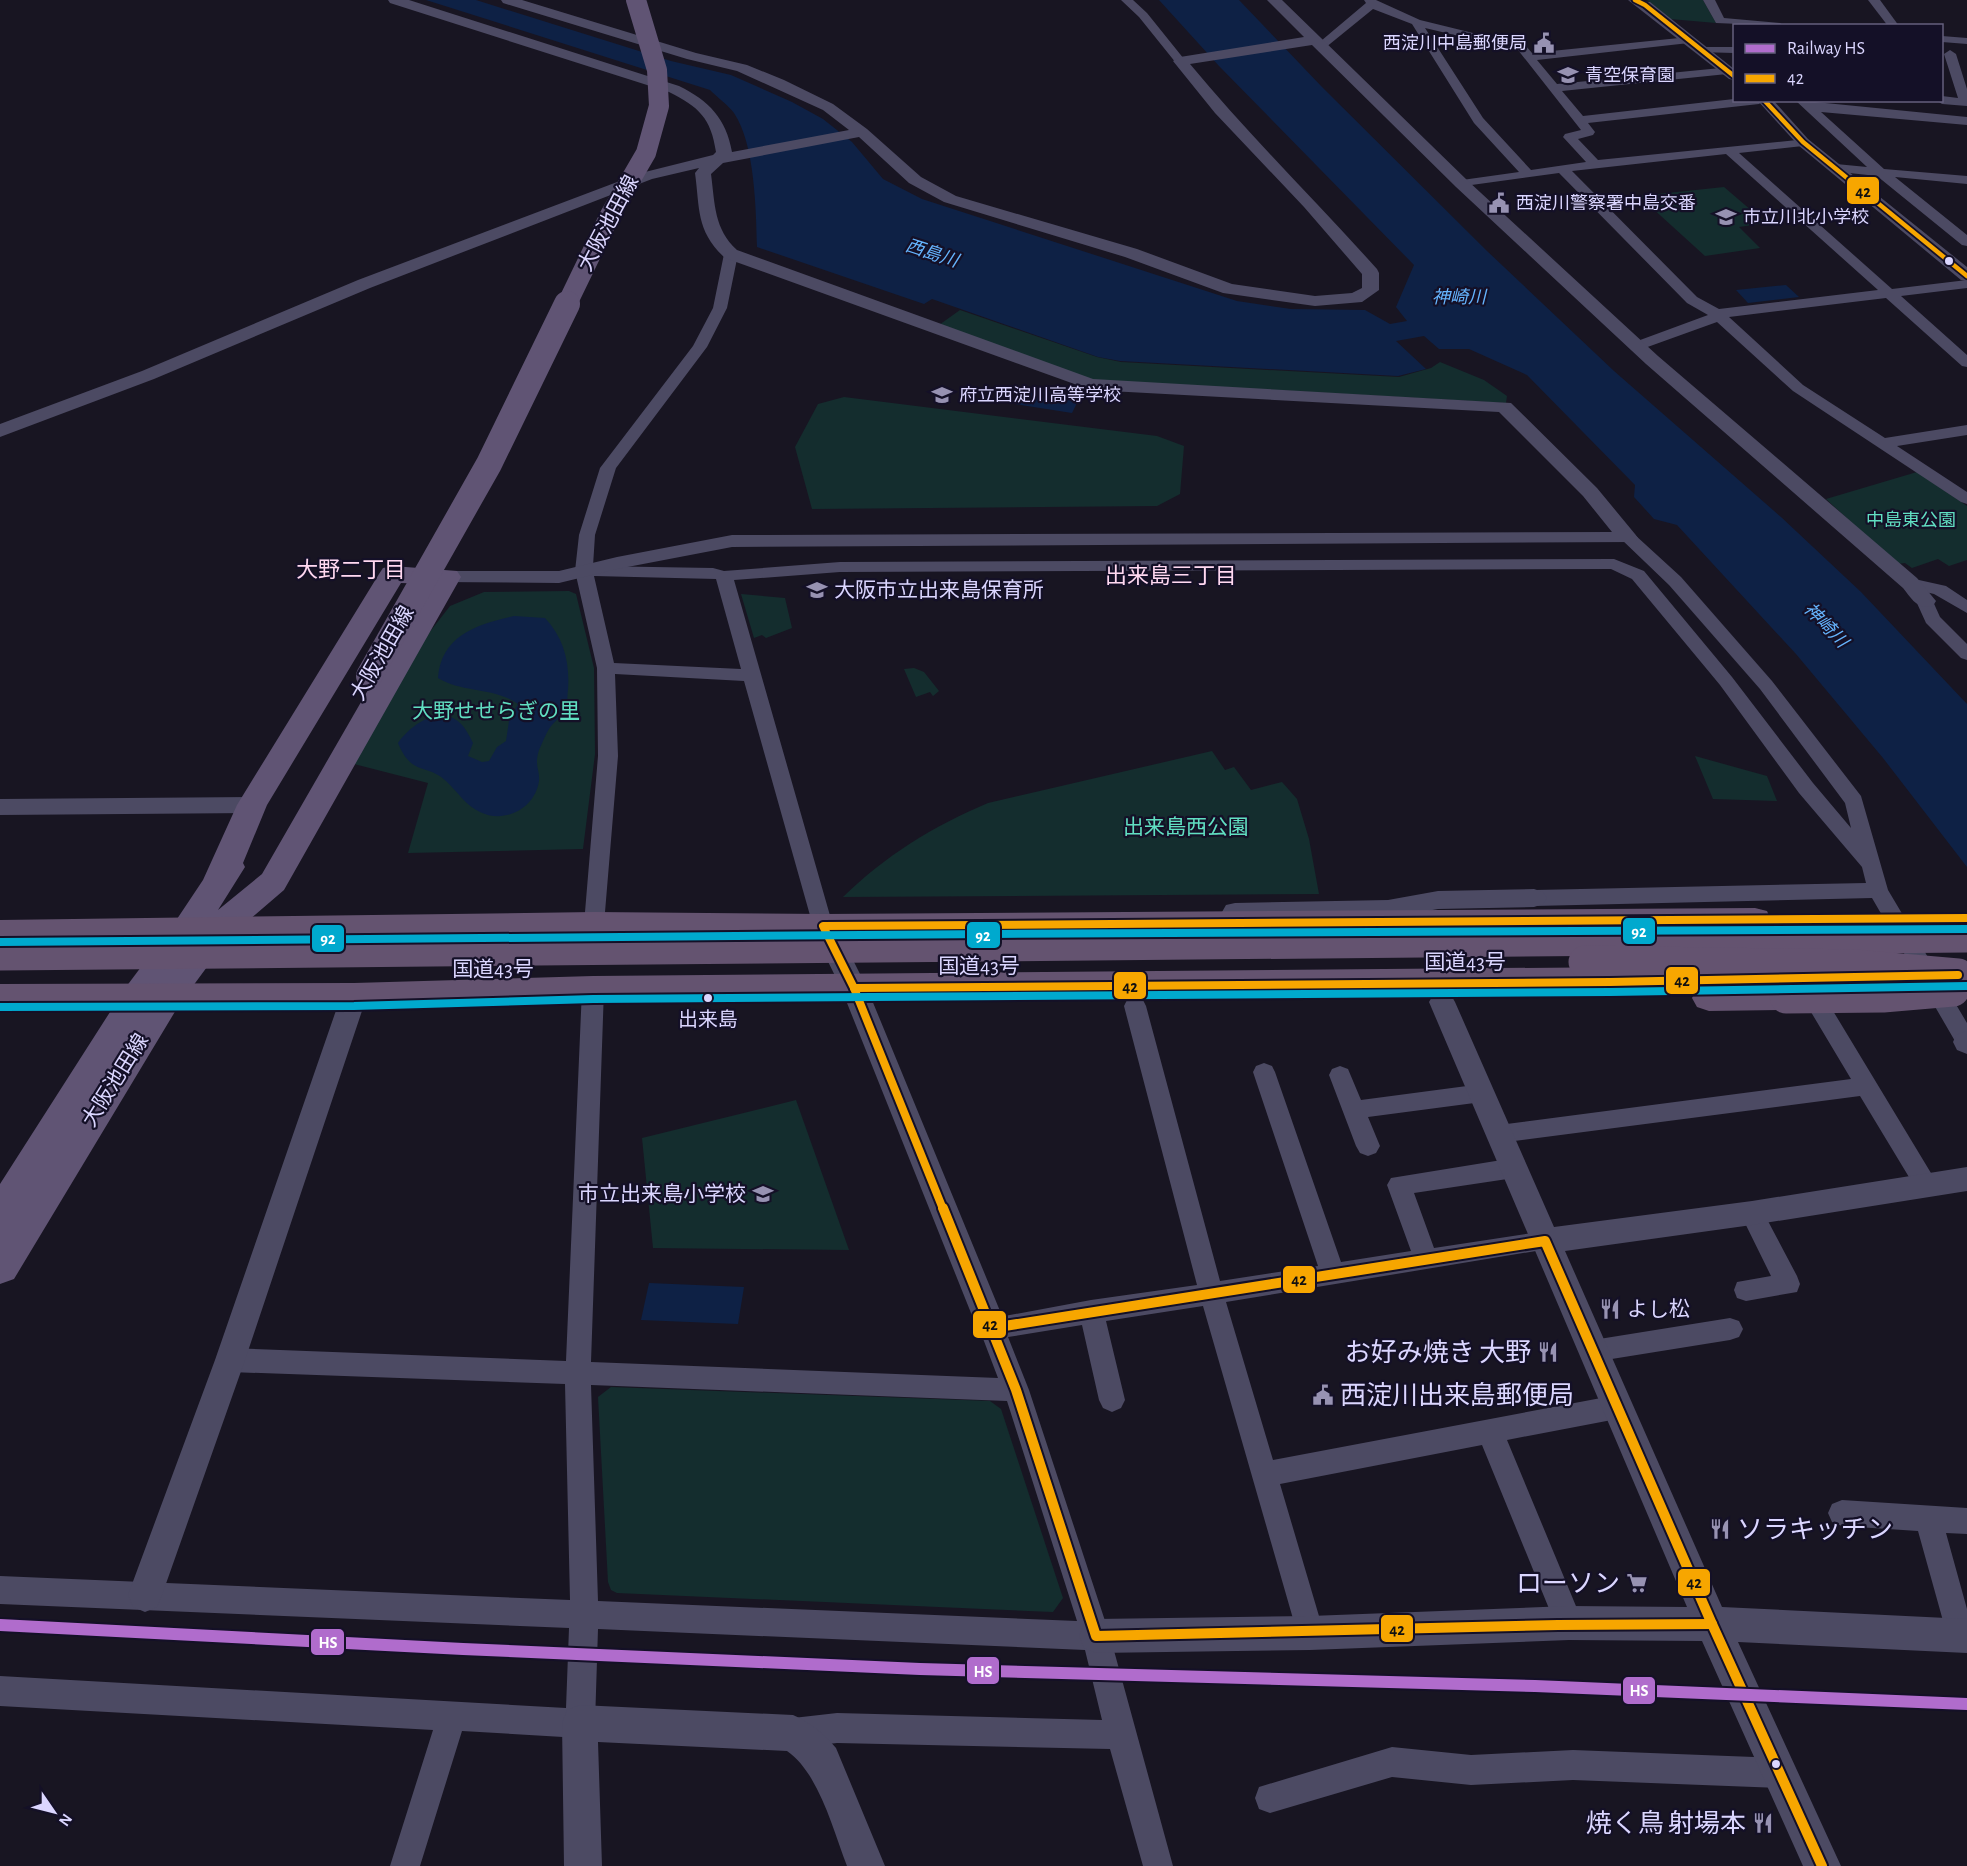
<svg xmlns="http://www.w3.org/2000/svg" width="1967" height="1866" font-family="'Alegreya Sans','Noto Sans JP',sans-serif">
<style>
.green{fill:#142d2e}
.water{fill:#0e2145}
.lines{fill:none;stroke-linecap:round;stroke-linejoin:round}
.minor{fill:#4c4a63;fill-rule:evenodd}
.tertiary{fill:#4c4a63;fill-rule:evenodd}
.primary{fill:#605474;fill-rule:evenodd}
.trunk{fill:#645370;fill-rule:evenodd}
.primary-bridge-far1{stroke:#605474;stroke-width:20}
.primary-bridge{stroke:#605474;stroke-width:26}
.trunk-bridge{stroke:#645370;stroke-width:33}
.bus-1-far2-casing{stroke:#141027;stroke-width:8}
.bus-1-far1-casing{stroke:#141027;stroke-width:12}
.bus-1-casing{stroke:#141027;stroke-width:14}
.bus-2-casing{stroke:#141027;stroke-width:12}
.bus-1-far2{stroke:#f7a600;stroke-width:4.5}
.bus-1-far1{stroke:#f7a600;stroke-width:8}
.bus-1{stroke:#f7a600;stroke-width:10}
.bus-2{stroke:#00a9ce;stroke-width:8}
.rail-1-casing{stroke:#141027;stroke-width:16}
.rail-1{stroke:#b06ccc;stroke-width:12}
.bus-dot{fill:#dbd6ff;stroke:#141027;stroke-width:2}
.labels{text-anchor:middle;stroke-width:4.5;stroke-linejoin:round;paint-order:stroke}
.far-poi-label{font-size:18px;fill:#dbd6ff;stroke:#141027;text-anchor:start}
.far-water-label{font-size:18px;font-style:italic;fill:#65b4fe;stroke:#141027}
.far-park-label{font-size:18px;fill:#61dfc2;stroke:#141027}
.bus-label{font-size:20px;fill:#dbd6ff;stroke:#141027}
.street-label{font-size:21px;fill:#dbd6ff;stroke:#141027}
.poi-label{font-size:21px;fill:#dbd6ff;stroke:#141027;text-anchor:start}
.park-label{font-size:21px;fill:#61dfc2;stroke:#141027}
.neighbourhood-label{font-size:22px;fill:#ffd8f0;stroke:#141027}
.near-poi-label{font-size:26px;fill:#dbd6ff;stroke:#141027;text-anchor:end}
.line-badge{stroke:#141027;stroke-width:2}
.badge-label{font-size:16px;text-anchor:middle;font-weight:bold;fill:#fff}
.pale-badge-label{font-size:16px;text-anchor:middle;font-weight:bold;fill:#111}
</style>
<rect width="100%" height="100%" fill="#181522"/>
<g class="green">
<polygon points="1647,0 1703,0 1716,23 1670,19"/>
<polygon points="1724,187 1766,223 1739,227 1760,248 1705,256 1639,196"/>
<polygon points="960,310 1097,357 1121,362 1399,377 1431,368 1440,362 1484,380 1507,396 1506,403 1093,380 939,325"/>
<polygon points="844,397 1157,436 1184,446 1180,494 1157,506 812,509 795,447 818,404"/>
<polygon points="1917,472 1967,506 1967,560 1949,566 1938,559 1912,568 1905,563 1897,564 1826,499"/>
<polygon points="569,591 576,594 594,668 595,754 583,849 408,853 428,783 354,764 418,647 450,606 484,592"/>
<polygon points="741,594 785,598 792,628 766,638 762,635 754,638"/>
<polygon points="914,668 924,672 939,691 933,696 930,692 916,697 904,669"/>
<path d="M 1212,751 L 1225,770 L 1234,767 L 1251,790 L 1282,782 L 1297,799 L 1309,839 L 1319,894 L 843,897 C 885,856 933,826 988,803 Z"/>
<polygon points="1695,756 1767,776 1777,801 1713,799"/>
<polygon points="796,1100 849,1250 653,1248 642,1138"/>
<polygon points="611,1387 990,1401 1001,1409 1063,1598 1053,1612 617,1593 611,1590 608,1582 598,1397"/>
</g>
<g class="water">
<path d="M 426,0 L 476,0 L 671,61 L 731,75 L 792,102 L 823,119 L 852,142 L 883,179 L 922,199 L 1237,301 L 1291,309 L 1365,310 L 1390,324 L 1407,321 L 1396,307 L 1414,265 L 1219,66 L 1159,0 L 1239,0 L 1322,87 L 1487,251 L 1614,371 L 1781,517 L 1861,592 L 1967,704 L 1967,867 L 1883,758 L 1796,654 L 1677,525 L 1654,519 L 1634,497 L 1635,485 L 1527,375 L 1469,349 L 1439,349 L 1424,336 L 1396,341 L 1426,369 L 1398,376 L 1120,361 L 1098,357 L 932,299 L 924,304 L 757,247 C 756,210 755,144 734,113 C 728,105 718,98 710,90 Z"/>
<polygon points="1786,285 1799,297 1748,303 1736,290"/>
<polygon points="1026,389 1080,397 1072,413 1015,404"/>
<path d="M 514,616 L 545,618 C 564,638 570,663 568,690 C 567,695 568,703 566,708 C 563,716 553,722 549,729 C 545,735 542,744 539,750 C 534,766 540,769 539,781 C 535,809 504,824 480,812 C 466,806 457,791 446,781 C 427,763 412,777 398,743 C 411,724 443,702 463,726 C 467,731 470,737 473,743 L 468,756 L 482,762 L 489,761 L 497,747 L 506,741 L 509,721 L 518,704 C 494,687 462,693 438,678 C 441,635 478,624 514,616 Z"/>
<polygon points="649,1283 744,1287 738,1324 641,1320"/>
</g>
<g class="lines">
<g class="minor">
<polygon points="1121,0 1133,0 1147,13 1184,59 1184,63 1176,63 1139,17"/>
<path d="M 1364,0 L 1376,0 L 1420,20 L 1526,46 L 1532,53 L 1689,37 L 1695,40 L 1689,43 L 1537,60 L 1557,84 L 1731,67 L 1733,70 L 1727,74 L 1562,91 L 1583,116 L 1734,99 L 1765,100 L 1759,104 L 1588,123 L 1595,132 L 1593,135 L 1578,139 L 1598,160 L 1807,139 L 1809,142 L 1807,145 L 1803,146 L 1739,153 L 1892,289 L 1967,280 L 1967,288 L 1901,296 L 1967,355 L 1967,367 L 1962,366 L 1886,298 L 1729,317 L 1803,385 L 1885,438 L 1967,425 L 1967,435 L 1897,446 L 1967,492 L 1967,504 L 1961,502 L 1793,391 L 1717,322 L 1642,349 L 1632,349 L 1630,346 L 1632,343 L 1708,315 L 1687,303 L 1559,173 L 1457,187 L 1455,184 L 1457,181 L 1462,180 L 1519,172 L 1474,123 L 1412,24 L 1373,9 L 1325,48 L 1317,48 L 1315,46 L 1366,3 ZM 1425,28 L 1518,50 L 1581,130 L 1565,134 L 1563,137 L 1586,162 L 1531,170 L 1483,118 ZM 1726,154 L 1878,290 L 1719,309 L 1697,297 L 1572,171 Z"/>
<polygon points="1703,0 1715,0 1724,18 1780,23 1785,26 1716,23"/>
<polygon points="1868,0 1880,0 1899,26 1888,26"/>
<polygon points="1942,36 1967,38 1967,44 1942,42"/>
<polygon points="1702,47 1734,47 1734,53 1698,52 1698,48"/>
<polygon points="1950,50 1956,54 1967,89 1967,106 1942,104 1936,100 1942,100 1942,96 1958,98 1944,54"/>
<polygon points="1795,100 1967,117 1967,125 1821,112 1884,169 1967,176 1967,184 1895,177 1967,235 1967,246 1962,245 1877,176 1831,171 1830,168 1836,164 1867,167"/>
<path d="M 731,250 L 738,254 L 727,308 L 707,347 L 616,468 L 595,535 L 593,566 L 713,568 L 724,571 L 840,562 L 1614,559 L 1644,571 L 1732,677 L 1813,783 L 1851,828 L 1845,803 L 1760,689 L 1669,585 L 1620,538 L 1628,533 L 1634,534 L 1681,577 L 1772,681 L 1861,796 L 1888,890 L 1967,1023 L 1967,1051 L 1959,1048 L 1872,898 L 1534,906 L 1527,903 L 1524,898 L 1527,893 L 1534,890 L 1866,883 L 1862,867 L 1799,793 L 1720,685 L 1632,579 L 1611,569 L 840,572 L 734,580 L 833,926 L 830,931 L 823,934 L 816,931 L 813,926 L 744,681 L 615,674 L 618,756 L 604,924 L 601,929 L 594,932 L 587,929 L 584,924 L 598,756 L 597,668 L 575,571 L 579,535 L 600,468 L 693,346 L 713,308 L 724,254 ZM 594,576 L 716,579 L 741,669 L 614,663 Z"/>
<polygon points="1910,578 1946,586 1967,600 1967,613 1934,594 1904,587 1901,583 1904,579"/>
<polygon points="1925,596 1931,597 1940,617 1967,644 1967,660 1961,658 1926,623 1916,601 1919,597"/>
<path d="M 593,981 L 601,983 L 604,989 L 591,1362 L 998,1378 L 979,1328 L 983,1320 L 1091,1300 L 1197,1285 L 1124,1006 L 1127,1000 L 1135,998 L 1143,1000 L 1146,1006 L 1220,1281 L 1318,1266 L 1253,1072 L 1256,1066 L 1264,1063 L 1272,1066 L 1275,1072 L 1341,1262 L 1411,1251 L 1387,1185 L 1391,1178 L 1514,1158 L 1522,1161 L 1526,1168 L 1522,1175 L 1514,1178 L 1414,1193 L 1434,1248 L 1545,1231 L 1554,1234 L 1557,1241 L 1554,1248 L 1226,1302 L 1273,1460 L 1617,1395 L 1626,1399 L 1630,1407 L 1626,1415 L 1617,1419 L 1507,1440 L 1583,1623 L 1579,1633 L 1569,1637 L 1559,1633 L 1482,1445 L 1280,1484 L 1324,1633 L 1320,1643 L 1310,1647 L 1300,1643 L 1203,1306 L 1106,1321 L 1125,1400 L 1121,1408 L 1112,1412 L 1103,1408 L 1099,1400 L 1082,1325 L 1008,1337 L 1029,1390 L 1110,1636 L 1173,1866 L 1143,1866 L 1110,1749 L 837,1743 L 793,1748 L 783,1743 L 778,1733 L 783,1723 L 793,1718 L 837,1713 L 1102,1720 L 1085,1650 L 598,1629 L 595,1723 L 590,1733 L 580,1738 L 462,1731 L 420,1866 L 390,1866 L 433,1730 L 0,1706 L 0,1676 L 566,1708 L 569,1628 L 0,1604 L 0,1576 L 570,1600 L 565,1384 L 230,1372 L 221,1368 L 217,1360 L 221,1352 L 230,1348 L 566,1361 L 582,989 L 585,983 ZM 591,1385 L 1007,1401 L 1077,1621 L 598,1601 Z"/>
<polygon points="1813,989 1821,991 1934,1178 1938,1185 1934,1192 1926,1195 1918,1192 1860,1096 1499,1143 1491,1141 1487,1134 1491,1127 1499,1125 1851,1079 1802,997 1805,991"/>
<polygon points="1340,1066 1348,1069 1361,1100 1482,1084 1490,1087 1493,1093 1490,1099 1482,1102 1368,1117 1380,1146 1376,1153 1368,1156 1360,1153 1356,1146 1329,1075 1332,1069"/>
<polygon points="1752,1203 1760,1206 1797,1276 1800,1284 1797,1292 1746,1301 1737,1298 1734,1290 1737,1282 1771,1276 1740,1213 1744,1206"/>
<polygon points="1730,1318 1739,1321 1743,1329 1739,1337 1730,1340 1593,1362 1584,1359 1580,1351 1584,1343 1593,1340"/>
<polygon points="1842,1500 1967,1508 1967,1534 1946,1533 1967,1609 1967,1647 1960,1650 1950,1646 1918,1531 1842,1526 1832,1522 1828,1513 1832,1504"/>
<polygon points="1392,1747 1471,1755 1573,1750 1780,1758 1791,1762 1795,1773 1791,1784 1780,1788 1573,1780 1471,1785 1392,1777 1270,1813 1259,1809 1255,1798 1259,1787"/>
</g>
<g class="tertiary">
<path d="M 388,0 L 409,0 L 679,86 C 709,101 726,118 732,152 L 849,130 L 823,110 L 737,71 L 687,59 L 503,3 L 501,0 L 522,0 L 696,53 L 747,65 L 784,80 L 833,104 L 867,129 L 921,177 L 956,196 L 1137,249 L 1232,284 L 1315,296 L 1352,293 L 1362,288 L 1362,274 L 1304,207 L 1215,113 L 1173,61 L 1180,57 L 1304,37 L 1267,0 L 1282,0 L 1468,181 L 1658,356 L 1917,578 L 1936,601 L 1933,606 C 1917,610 1912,599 1903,588 L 1646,364 L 1456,187 L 1312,45 L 1190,64 C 1249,135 1315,200 1377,269 L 1379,273 L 1379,290 L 1362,302 L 1315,306 L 1223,293 L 1125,257 L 944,202 L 909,183 L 859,137 L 723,163 L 711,174 C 715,204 714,229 737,250 L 1093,379 L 1511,403 L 1597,488 L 1635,534 L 1638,538 L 1635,542 L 732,547 L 617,569 L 559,583 L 440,582 L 437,577 L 440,572 L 447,571 L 559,571 L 617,557 L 732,535 L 1612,532 L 1583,496 L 1499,412 L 1091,390 L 725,258 C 696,231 700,210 695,173 L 699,168 L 652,179 L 370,288 L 154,379 L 0,437 L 0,424 L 142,371 L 358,280 L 641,173 L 713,155 L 716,152 C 711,118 699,107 669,92 L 390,3 Z"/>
<polygon points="1628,0 1650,2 1734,69 1734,80 1729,79"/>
<polygon points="1757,100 1773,100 1808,139 1967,267 1967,281 1961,280 1798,145"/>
<polygon points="252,797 260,799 264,805 260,811 252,813 0,815 0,799"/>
<polygon points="1534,889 1543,892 1547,898 1543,904 1534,907 1438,909 1388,918 1235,921 1226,919 1222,912 1226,905 1235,903 1388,900 1438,891"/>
<polygon points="827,924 836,926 867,988 1007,1328 1003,1338 992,1342 981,1338 841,988 814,933 818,926"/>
<polygon points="354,986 363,989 367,996 245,1360 162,1595 157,1607 145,1612 133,1607 128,1595 215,1360 341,996 345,989"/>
<polygon points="1442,992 1451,995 1455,1002 1554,1227 1752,1201 1967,1167 1967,1191 1752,1225 1565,1251 1722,1607 1967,1619 1967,1653 1738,1642 1841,1866 1803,1866 1702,1641 1569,1640 1310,1650 1096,1653 1084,1648 1079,1636 1084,1624 1096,1619 1310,1616 1569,1606 1687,1607 1429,1002 1433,995"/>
<polygon points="1966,1031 1967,1032 1967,1054 1957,1050 1953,1042 1956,1035"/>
<path d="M 580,1705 L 793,1715 C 811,1723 823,1733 836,1748 L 885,1866 L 847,1866 C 833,1830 819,1773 787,1751 L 598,1742 L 602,1866 L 564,1866 L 562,1723 L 567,1710 Z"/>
</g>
<path class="primary" d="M 393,566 L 457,571 L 461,577 L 284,890 L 229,937 L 179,1005 L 14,1279 L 0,1284 L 0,1184 L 126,987 L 177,919 L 203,880 L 237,805 L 379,574 L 383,568 ZM 401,583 L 429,584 L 262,874 L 218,910 L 245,867 L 243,863 L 267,805 Z"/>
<g class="trunk">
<polygon points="1755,908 1767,911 1771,920 1767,929 1755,932 823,938 594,936 0,944 0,920 594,912 823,914"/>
<polygon points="1740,966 1752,970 1757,979 1754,984 1786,984 1798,988 1803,997 1798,1006 1786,1010 1709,1011 1697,1007 1692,998 1695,992 593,1002 354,1009 0,1010 0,984 354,983 593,976"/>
</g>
<polyline class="primary-bridge-far1" points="566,306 610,215 646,153 659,106 657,70 636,0"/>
<polyline class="primary-bridge" points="369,676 489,464 567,304"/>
<g class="trunk-bridge">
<polyline points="0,954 1967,936"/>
<polyline points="1585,962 1855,966 1958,975"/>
<polyline points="1786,997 1883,996 1953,990"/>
</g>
<g class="bus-1-far2-casing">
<g id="bus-1-far2">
<polyline points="1635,0 1645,5 1734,76"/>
<polyline points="1764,100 1803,142 1967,276"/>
</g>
</g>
<g class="bus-1-far1-casing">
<g id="bus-1-far1">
<polyline points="854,988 1610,982 1958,975"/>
<polyline points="943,1209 854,988 823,926 1967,918"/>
</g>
</g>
<g class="bus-1-casing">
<g id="bus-1">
<polyline points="943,1208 1016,1390 1096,1636 1558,1625 1712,1624"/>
<polyline points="992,1328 1545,1241 1712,1624 1822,1866"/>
</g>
</g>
<g class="bus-2-casing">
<g id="bus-2">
<path d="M 0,942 C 656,934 1311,933 1967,929"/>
<polyline points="0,1007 354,1006 593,999 1610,992 1967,986"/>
</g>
</g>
<use href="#bus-1-far2" class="bus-1-far2"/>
<use href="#bus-1-far1" class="bus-1-far1"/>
<use href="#bus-1" class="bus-1"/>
<use href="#bus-2" class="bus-2"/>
<g class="rail-1-casing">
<polyline id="rail-1" points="0,1625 463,1649 920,1669 1535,1686 1967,1704"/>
</g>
<use href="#rail-1" class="rail-1"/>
</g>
<defs>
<g id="civic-bare" transform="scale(1.62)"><path d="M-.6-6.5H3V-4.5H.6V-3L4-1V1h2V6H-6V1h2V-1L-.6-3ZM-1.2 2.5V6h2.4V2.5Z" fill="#9792b2" stroke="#141027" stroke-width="2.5" paint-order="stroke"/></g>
<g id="school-bare" transform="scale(1.62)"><path d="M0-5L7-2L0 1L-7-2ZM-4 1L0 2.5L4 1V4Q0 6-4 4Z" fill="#9792b2" stroke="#141027" stroke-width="2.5" paint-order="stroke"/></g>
<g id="restaurant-bare" transform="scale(1.62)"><path d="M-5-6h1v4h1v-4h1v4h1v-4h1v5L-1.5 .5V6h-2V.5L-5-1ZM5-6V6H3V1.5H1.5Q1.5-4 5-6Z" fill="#9792b2" stroke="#141027" stroke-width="2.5" paint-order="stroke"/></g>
<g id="supermarket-bare" transform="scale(1.62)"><path d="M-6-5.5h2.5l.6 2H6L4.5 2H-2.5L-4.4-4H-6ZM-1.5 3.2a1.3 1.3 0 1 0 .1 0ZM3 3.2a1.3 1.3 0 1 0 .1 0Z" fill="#9792b2" stroke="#141027" stroke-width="2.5" paint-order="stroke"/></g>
</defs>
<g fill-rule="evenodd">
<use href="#civic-bare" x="1544" y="43"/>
<use href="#school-bare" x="1568" y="75"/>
<use href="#civic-bare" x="1499" y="203"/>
<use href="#school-bare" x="1726" y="217"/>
<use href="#school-bare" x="942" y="395"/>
<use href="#school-bare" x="817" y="590"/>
<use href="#school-bare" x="763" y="1194"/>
<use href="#restaurant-bare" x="1610" y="1309"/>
<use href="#restaurant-bare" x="1548" y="1352"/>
<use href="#civic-bare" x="1323" y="1395"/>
<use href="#restaurant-bare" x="1720" y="1529"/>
<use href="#supermarket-bare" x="1637" y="1583"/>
<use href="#restaurant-bare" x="1763" y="1823"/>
</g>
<g class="bus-dot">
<circle cx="1949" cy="261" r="5"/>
<circle cx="708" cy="998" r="5"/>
<circle cx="1776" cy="1764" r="5"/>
</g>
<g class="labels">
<g class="far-poi-label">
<text x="1527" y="49" text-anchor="end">西淀川中島郵便局</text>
<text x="1585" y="81">青空保育園</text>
<text x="1516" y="209">西淀川警察署中島交番</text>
<text x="1743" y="223">市立川北小学校</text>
<text x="959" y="401">府立西淀川高等学校</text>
</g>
<g class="far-water-label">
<text transform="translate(932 253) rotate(18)" y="6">西島川</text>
<text x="1459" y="303">神崎川</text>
<text transform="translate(1826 625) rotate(46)" y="6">神崎川</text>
</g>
<g class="far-park-label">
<text x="1911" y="526">中島東公園</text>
</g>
<g class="bus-label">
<text x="708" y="1026">出来島</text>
</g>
<g class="street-label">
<text transform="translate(608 223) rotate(-62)" y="7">大阪池田線</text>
<text transform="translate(382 653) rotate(-60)" y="7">大阪池田線</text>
<text x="1465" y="969">国道43号</text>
<text x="979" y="973">国道43号</text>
<text x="493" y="976">国道43号</text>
<text transform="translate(115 1080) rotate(-58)" y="7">大阪池田線</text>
</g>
<g class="poi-label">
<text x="834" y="597">大阪市立出来島保育所</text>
<text x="746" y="1201" text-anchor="end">市立出来島小学校</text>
<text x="1627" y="1316">よし松</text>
</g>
<g class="park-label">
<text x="496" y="718">大野せせらぎの里</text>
<text x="1186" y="834">出来島西公園</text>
</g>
<g class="neighbourhood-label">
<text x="351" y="577">大野二丁目</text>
<text x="1171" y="583">出来島三丁目</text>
</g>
<g class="near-poi-label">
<text x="1531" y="1361">お好み焼き 大野</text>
<text x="1340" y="1404" text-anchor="start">西淀川出来島郵便局</text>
<text x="1737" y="1538" text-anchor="start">ソラキッチン</text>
<text x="1620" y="1592">ローソン</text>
<text x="1746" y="1832">焼く鳥 射場本</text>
</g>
</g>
<g class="line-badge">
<rect x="1846" y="176" width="34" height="29" rx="6" fill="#f7a600"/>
<rect x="1622" y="917" width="34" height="28" rx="6" fill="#00a9ce"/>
<rect x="966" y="921" width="35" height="28" rx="6" fill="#00a9ce"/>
<rect x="311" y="924" width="34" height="29" rx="6" fill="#00a9ce"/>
<rect x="1665" y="966" width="34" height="29" rx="6" fill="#f7a600"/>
<rect x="1113" y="971" width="34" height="29" rx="6" fill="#f7a600"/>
<rect x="1282" y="1265" width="34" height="29" rx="6" fill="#f7a600"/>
<rect x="972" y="1310" width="35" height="29" rx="6" fill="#f7a600"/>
<rect x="1677" y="1568" width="34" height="29" rx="6" fill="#f7a600"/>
<rect x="1380" y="1614" width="34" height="29" rx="6" fill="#f7a600"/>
<rect x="310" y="1628" width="35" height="28" rx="6" fill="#b06ccc"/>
<rect x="966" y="1656" width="34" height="29" rx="6" fill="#b06ccc"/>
<rect x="1622" y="1676" width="34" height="29" rx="6" fill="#b06ccc"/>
</g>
<g class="badge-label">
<text x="1639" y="937">92</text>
<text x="983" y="941">92</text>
<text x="328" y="944">92</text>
<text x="328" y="1648">HS</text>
<text x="983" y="1677">HS</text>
<text x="1639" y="1696">HS</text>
</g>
<g class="pale-badge-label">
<text x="1863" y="197">42</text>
<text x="1682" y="986">42</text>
<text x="1130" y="992">42</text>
<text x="1299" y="1285">42</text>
<text x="990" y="1330">42</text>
<text x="1694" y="1588">42</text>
<text x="1397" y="1635">42</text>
</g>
<rect x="1733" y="24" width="210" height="78" fill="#141027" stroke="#645f7d" stroke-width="1.5"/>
<rect x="1745" y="44" width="30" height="9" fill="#b06ccc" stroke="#645f7d" stroke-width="1.5"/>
<text x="1787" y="54" font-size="18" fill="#dbd6ff">Railway HS</text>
<rect x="1745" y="74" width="30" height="9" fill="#f7a600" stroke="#645f7d" stroke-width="1.5"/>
<text x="1787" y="84" font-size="18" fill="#dbd6ff">42</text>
<g transform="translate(54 1812) rotate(125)" stroke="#141027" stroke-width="4.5" paint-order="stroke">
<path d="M0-4.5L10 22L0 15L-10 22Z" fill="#dbd6ff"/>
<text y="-9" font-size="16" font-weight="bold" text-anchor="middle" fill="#dbd6ff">N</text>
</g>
</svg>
